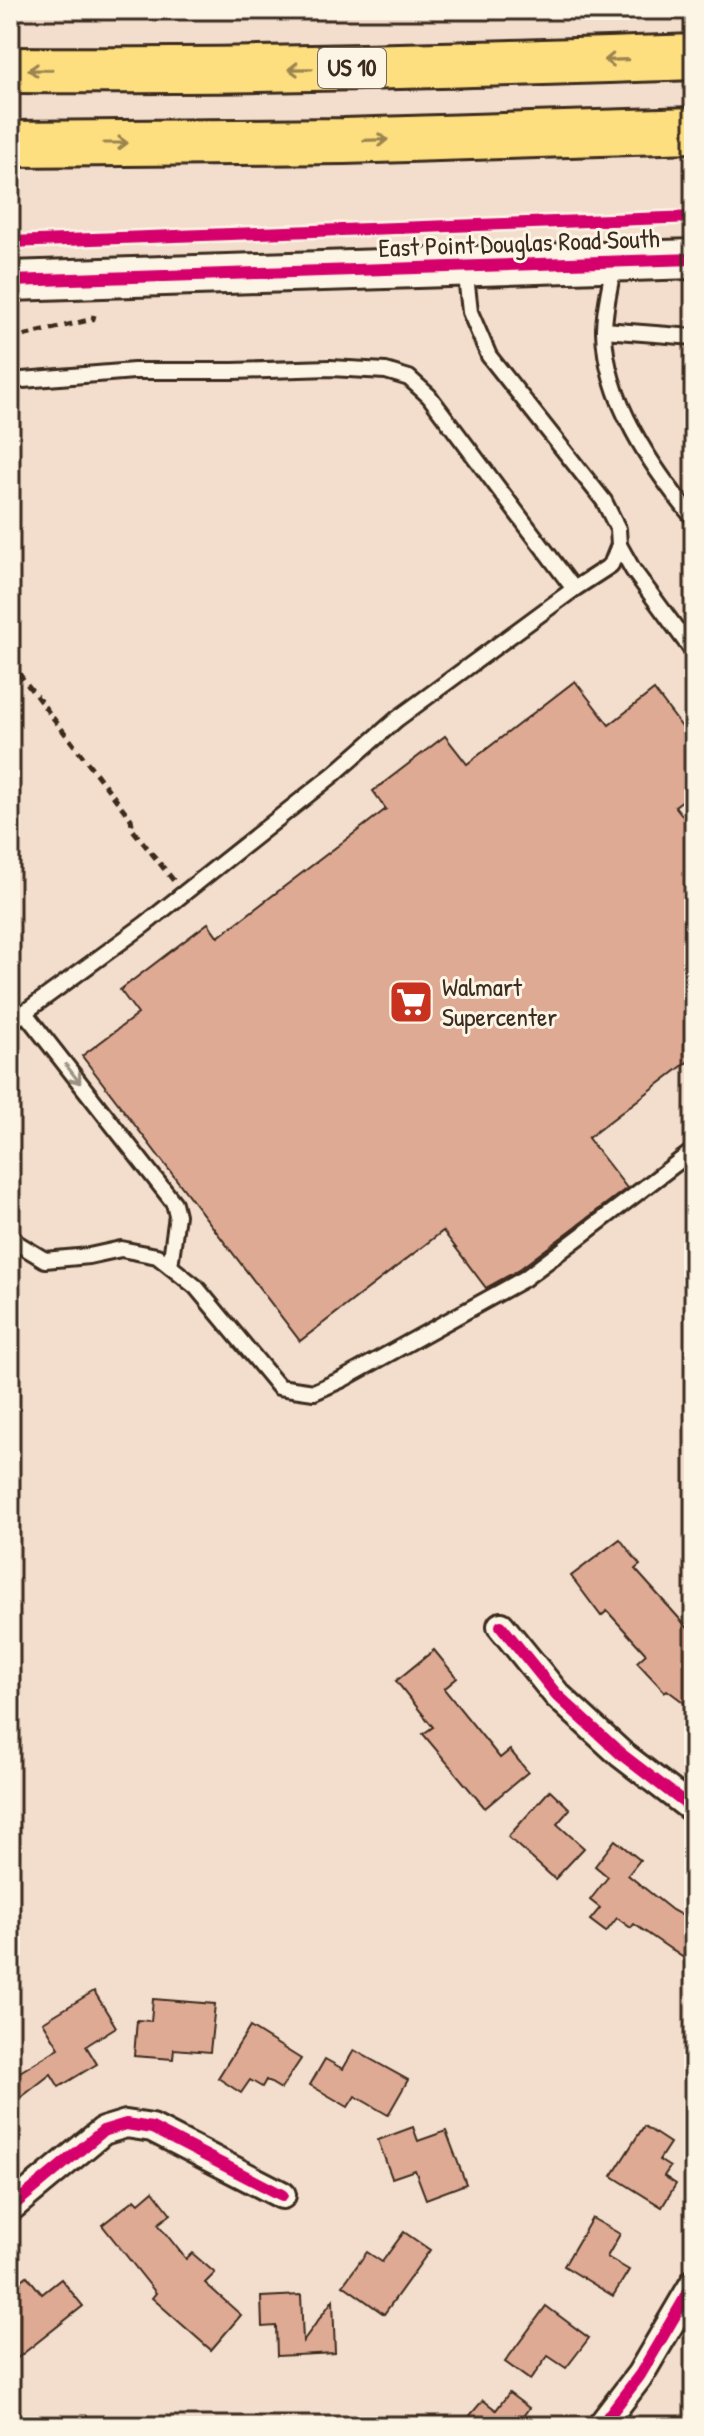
<svg xmlns="http://www.w3.org/2000/svg" width="704" height="2436" font-family="'Patrick Hand',sans-serif">
<style>
.building{fill:#dfaa94;stroke:#3b2a1e;stroke-width:2}
.lines{fill:none;stroke-linecap:round;stroke-linejoin:round}
.lane-casing{stroke:#3b2a1e;stroke-width:20}
.street-casing{stroke:#3b2a1e;stroke-width:32}
.secondary-casing{stroke:#3b2a1e;stroke-width:44}
.highway-casing{stroke:#3b2a1e;stroke-width:50}
.path{stroke:#3b2a1e;stroke-width:5;stroke-dasharray:8 6;stroke-linecap:butt}
.lane{stroke:#fcf5e5;stroke-width:14}
.street{stroke:#fcf5e5;stroke-width:26}
.secondary{stroke:#fcf5e5;stroke-width:38}
.highway{stroke:#fddf80;stroke-width:44}
.cycleway-casing{stroke:#fcf5e5;stroke-width:17}
.cycleway{stroke:#d6006c;stroke-width:12}
.oneway{stroke:#9c844f}
.oneway2{stroke:#9c9082}
.labels{text-anchor:middle;stroke-width:6;stroke-linejoin:round;paint-order:stroke}
.shield{fill:#fcf5e5;stroke:#75675a;stroke-width:2}
.shield-label{font-size:24px;font-weight:bold;fill:#3b2a1e}
.street-label{font-size:26px;fill:#3b2a1e;stroke:#fcf5e5}
.poi-label{font-size:26px;fill:#3b2a1e;stroke:#fcf5e5;text-anchor:start}
</style>
<rect width="100%" height="100%" fill="#f3decd"/>
<filter id="ink" filterUnits="userSpaceOnUse"><feTurbulence type="fractalNoise" baseFrequency=".0125" numOctaves="2"/><feDisplacementMap in="SourceGraphic" scale="16" xChannelSelector="R" yChannelSelector="G"/><feConvolveMatrix kernelMatrix="1 2 1 2 8 2 1 2 1" color-interpolation-filters="sRGB"/></filter>
<g filter="url(#ink)">
<g class="building">
<polygon points="575,681 609,725 654,690 694,743 694,792 675,806 694,830 694,1057 588,1138 627,1188 517,1271 486,1288 443,1231 300,1341 82,1056 138,1014 120,990 208,923 218,937 386,809 373,791 445,736 467,764"/>
<polygon points="620,1539 640,1565 635,1569 694,1635 694,1710 667,1690 665,1692 637,1662 646,1654 607,1611 601,1616 571,1576"/>
<polygon points="434,1650 457,1678 444,1689 500,1758 510,1750 528,1772 485,1808 423,1734 433,1727 396,1681"/>
<polygon points="550,1790 570,1809 557,1824 584,1848 555,1879 508,1837"/>
<polygon points="615,1840 640,1860 628,1875 672,1910 694,1922 694,1965 634,1924 631,1928 617,1918 606,1932 590,1920 600,1908 590,1900 608,1877 595,1866"/>
<polygon points="94,1991 116,2027 86,2046 97,2064 59,2087 51,2074 10,2106 10,2078 59,2048 43,2022"/>
<polygon points="153,1999 215,2004 210,2052 174,2049 173,2059 134,2056 137,2020 151,2021"/>
<polygon points="250,2027 301,2059 281,2089 266,2080 262,2087 250,2080 241,2093 218,2078"/>
<polygon points="354,2050 408,2080 388,2115 355,2096 348,2107 310,2085 325,2059 343,2069"/>
<polygon points="644,2126 670,2143 659,2160 670,2167 664,2176 676,2184 662,2207 612,2176"/>
<polygon points="413,2127 418,2141 446,2131 466,2184 426,2199 415,2170 392,2178 378,2140"/>
<polygon points="153,2191 171,2214 158,2224 186,2259 192,2253 215,2273 205,2283 241,2315 211,2350 152,2298 156,2293 102,2225 135,2199 139,2203"/>
<polygon points="592,2218 620,2234 607,2257 629,2270 613,2296 564,2266"/>
<polygon points="404,2232 430,2250 384,2314 343,2285 367,2252 382,2262"/>
<polygon points="27,2276 42,2294 61,2279 83,2306 10,2364 10,2289"/>
<polygon points="301,2295 303,2341 333,2300 335,2353 277,2356 276,2326 262,2327 261,2297"/>
<polygon points="546,2306 589,2338 566,2368 548,2356 530,2380 505,2362"/>
<polygon points="509,2393 529,2408 516,2426 461,2426 483,2400 496,2410"/>
</g>
<g class="lines">
<g class="lane-casing">
<g id="lane">
<path d="M 614,262 C 611,284 604,308 604,331 C 605,400 652,468 694,519"/>
<polyline points="604,330 694,337"/>
<polyline points="10,381 134,371 233,371 330,368 386,371 409,378 429,396 574,589"/>
<polyline points="619,545 633,570 694,653"/>
<polyline points="25,1013 174,1203 177,1215 170,1266"/>
<polyline points="10,1023 144,925 334,774 397,719 574,589 611,565 619,545 618,529 604,501 489,356 470,312 465,267"/>
<polyline points="10,1235 17,1243 45,1260 89,1256 121,1249 157,1256 196,1287 279,1387 314,1392 343,1379 524,1279 694,1150"/>
</g>
</g>
<g class="street-casing">
<g id="street">
<polyline points="501,1626 557,1695 621,1754 694,1810"/>
<polyline points="10,2208 103,2131 126,2124 152,2128 282,2195"/>
<polyline points="601,2426 640,2375 694,2283"/>
</g>
</g>
<g class="secondary-casing">
<polyline id="secondary" points="10,281 694,259"/>
</g>
<g class="highway-casing">
<g id="highway">
<path d="M 10,70 C 238,72 466,65 694,57"/>
<polyline points="10,144 344,141 694,130"/>
</g>
</g>
<g class="path">
<polyline points="10,339 93,319 94,315"/>
<polyline points="10,662 131,819 133,830 174,881"/>
</g>
<use href="#lane" class="lane"/>
<use href="#street" class="street"/>
<use href="#secondary" class="secondary"/>
<use href="#highway" class="highway"/>
<g class="cycleway-casing">
<g id="cycleway">
<polyline points="10,242 694,217"/>
<polyline points="10,281 694,259"/>
<polyline points="501,1626 557,1695 621,1754 694,1810"/>
<polyline points="10,2208 103,2131 126,2124 152,2128 282,2195"/>
<polyline points="601,2426 640,2375 694,2283"/>
</g>
</g>
<use href="#cycleway" class="cycleway"/>
</g>
<defs><path id="oneway-shaft" d="M-6 0H5M1.5-3L5.5 0L1.5 3" fill="none" stroke-width="1.6" stroke-linecap="round" stroke-linejoin="round" transform="scale(2)"/></defs>
<g class="oneway">
<use href="#oneway-shaft" transform="translate(616 60) rotate(178)"/>
<use href="#oneway-shaft" transform="translate(300 69) rotate(179)"/>
<use href="#oneway-shaft" transform="translate(40 70) rotate(-179)"/>
<use href="#oneway-shaft" transform="translate(376 140) rotate(-2)"/>
<use href="#oneway-shaft" transform="translate(116 143)"/>
</g>
<use class="oneway2" href="#oneway-shaft" transform="translate(73 1074) rotate(52)"/>
</g>
<defs>
<g id="supermarket-square" transform="scale(2.3)"><rect x="-9" y="-9" width="18" height="18" rx="4" fill="#c8321e" stroke="#fcf5e5"/><path d="M-6-5.5h2.5l.6 2H6L4.5 2H-2.5L-4.4-4H-6ZM-1.5 3.2a1.3 1.3 0 1 0 .1 0ZM3 3.2a1.3 1.3 0 1 0 .1 0Z" fill="#fff"/></g>
</defs>
<g fill-rule="evenodd">
<use href="#supermarket-square" x="411" y="1002"/>
</g>
<g class="labels">
<rect class="shield" x="318" y="48" width="68" height="40" rx="6"/>
<g class="shield-label">
<text x="352" y="76">US 10</text>
</g>
<g class="street-label">
<text transform="translate(519 243) rotate(-2)" y="9">East Point Douglas Road South</text>
</g>
<g class="poi-label">
<text x="442" y="996">Walmart<tspan x="442" dy="30">Supercenter</tspan></text>
</g>
</g>
<rect width="704" height="2436" fill="none" stroke="#fcf5e5" stroke-width="40"/>
<rect x="20" y="20" width="664" height="2396" fill="none" stroke="#3b2a1e" stroke-width="3" filter="url(#ink)"/>
</svg>
